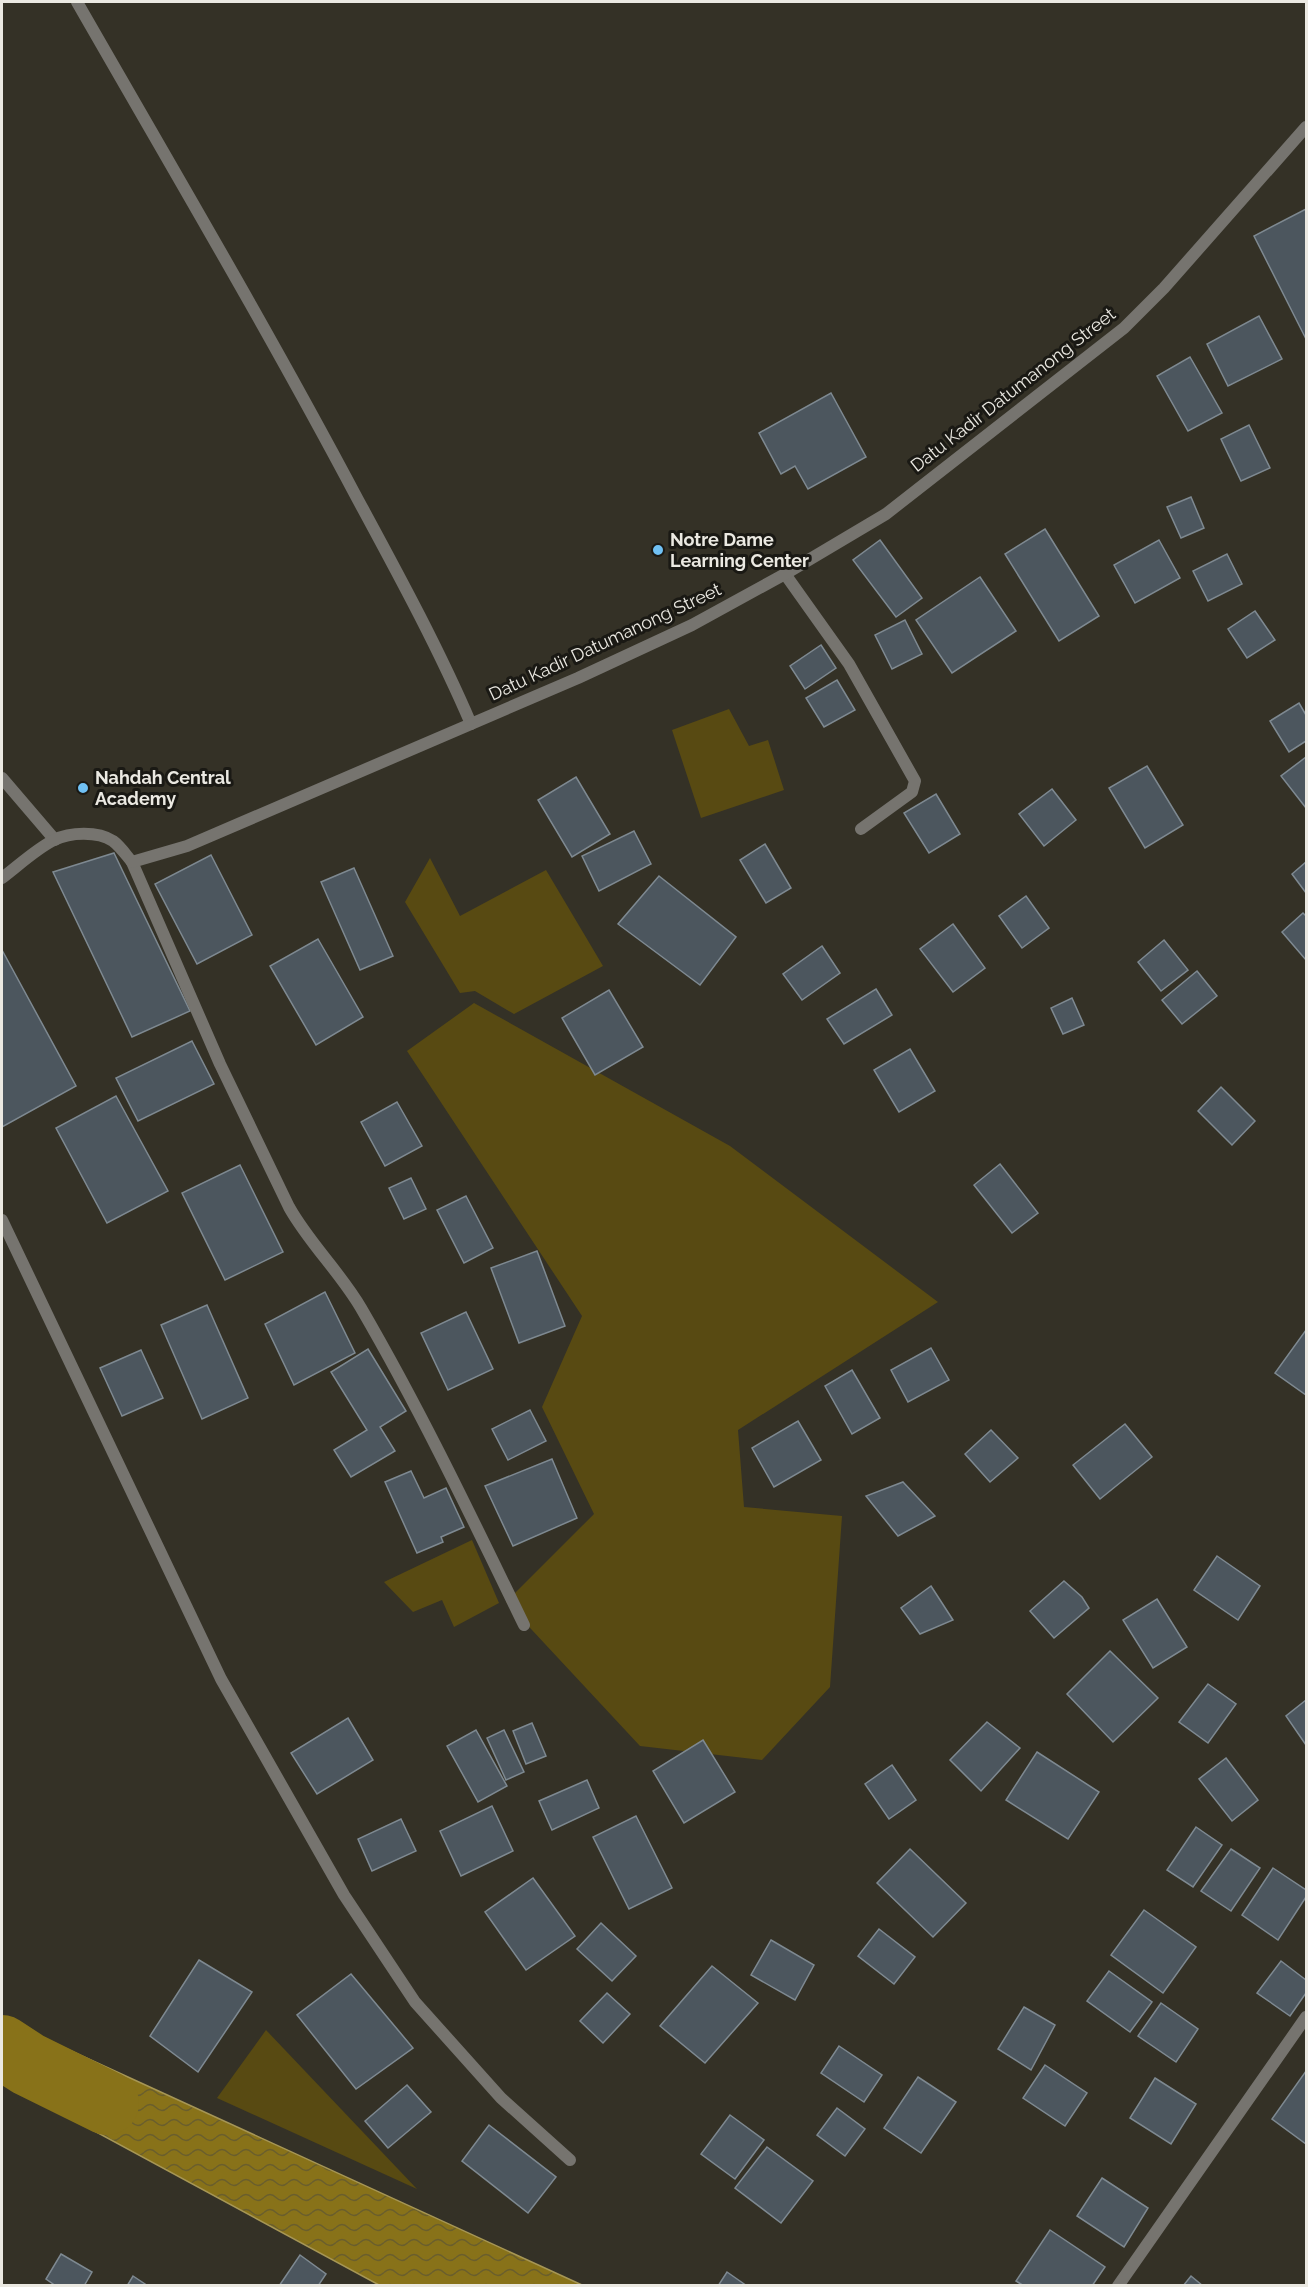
<svg xmlns="http://www.w3.org/2000/svg" width="1308" height="2287" font-family="Raleway,sans-serif">
<style>
.grass{fill:#584a12}
.water{fill:url(#water-waves);stroke:#a69655;stroke-width:1.5}
.lines{fill:none;stroke-linecap:round;stroke-linejoin:round}
.river{stroke:#887219;stroke-width:64}
.building{fill:#4c565e;stroke:#7e8991;stroke-width:1.5}
.minor{stroke:#76746f;stroke-width:12}
.tertiary{stroke:#76746f;stroke-width:12}
.poi-dot{fill:#70c1f4;stroke:#1a1914;stroke-width:2}
.labels{text-anchor:middle;stroke-width:6;stroke-linejoin:round;paint-order:stroke}
.street-label{font-size:18px;fill:#ebe9e2;stroke:#1a1914}
.poi-label{font-size:18px;font-weight:bold;fill:#ebe9e2;stroke:#1a1914;text-anchor:start}
</style>
<defs>
<pattern id="water-waves" width="16" height="10" patternUnits="userSpaceOnUse" patternTransform="scale(1.5)"><rect width="16" height="10" fill="#887219"/><path d="M0 5q4-4 8 0t8 0" fill="none" stroke="#6a5e2c"/></pattern>
</defs>
<rect width="100%" height="100%" fill="#343126"/>
<g class="grass">
<polygon points="729,709 749,746 768,740 784,790 701,818 672,730"/>
<polygon points="430,858 460,916 546,870 603,966 514,1014 475,991 460,993 405,902"/>
<polygon points="474,1003 730,1146 938,1302 738,1430 744,1507 842,1516 830,1687 762,1760 640,1746 506,1602 594,1514 542,1407 582,1316 407,1051"/>
<polygon points="472,1540 499,1603 454,1627 442,1600 413,1612 384,1582"/>
<polygon points="266,2030 417,2189 217,2098"/>
</g>
<polygon class="water" points="45,2039 582,2285 379,2285 13,2087"/>
<g class="lines">
<polyline class="river" points="2,2047 28,2064 107,2103"/>
</g>
<g class="building">
<polygon points="1306,209 1306,339 1254,236"/>
<polygon points="1259,316 1282,359 1228,386 1207,344"/>
<polygon points="1190,357 1222,413 1188,431 1157,376"/>
<polygon points="831,393 866,457 808,489 795,466 781,474 759,433"/>
<polygon points="1249,425 1270,468 1241,481 1221,439"/>
<polygon points="1191,497 1204,528 1181,538 1167,507"/>
<polygon points="1045,529 1099,616 1059,641 1005,554"/>
<polygon points="880,540 922,598 896,617 853,560"/>
<polygon points="1159,540 1180,578 1135,603 1114,565"/>
<polygon points="1227,554 1242,584 1208,601 1193,571"/>
<polygon points="980,577 1016,631 952,673 916,620"/>
<polygon points="1255,611 1275,640 1247,658 1228,629"/>
<polygon points="905,620 922,654 892,669 875,635"/>
<polygon points="821,645 836,668 805,689 790,666"/>
<polygon points="837,680 855,710 824,727 806,698"/>
<polygon points="1299,703 1306,715 1306,741 1289,752 1270,721"/>
<polygon points="1306,757 1306,808 1281,776"/>
<polygon points="1147,766 1183,825 1145,848 1109,788"/>
<polygon points="576,777 610,834 572,857 538,800"/>
<polygon points="1052,789 1076,820 1044,846 1019,814"/>
<polygon points="936,794 960,834 929,853 904,813"/>
<polygon points="634,831 651,864 599,891 582,856"/>
<polygon points="765,844 791,888 766,903 740,860"/>
<polygon points="114,853 190,1011 132,1037 53,872"/>
<polygon points="211,855 252,935 197,964 155,884"/>
<polygon points="1306,862 1306,893 1292,874"/>
<polygon points="354,868 393,956 360,970 321,882"/>
<polygon points="659,876 736,937 700,985 618,924"/>
<polygon points="1026,896 1049,928 1022,948 999,916"/>
<polygon points="1303,913 1306,916 1306,960 1282,932"/>
<polygon points="953,924 985,968 953,992 920,949"/>
<polygon points="318,939 363,1017 316,1045 270,966"/>
<polygon points="1164,940 1188,970 1161,991 1138,962"/>
<polygon points="822,946 840,973 802,1000 783,974"/>
<polygon points="2,950 76,1086 2,1127"/>
<polygon points="1197,971 1217,996 1182,1024 1162,1000"/>
<polygon points="876,989 892,1015 844,1044 827,1019"/>
<polygon points="609,990 643,1047 595,1075 562,1018"/>
<polygon points="1072,998 1084,1025 1063,1034 1051,1008"/>
<polygon points="192,1041 214,1084 138,1121 116,1078"/>
<polygon points="910,1049 935,1091 899,1112 874,1070"/>
<polygon points="1221,1087 1255,1121 1232,1145 1198,1111"/>
<polygon points="116,1096 168,1191 107,1223 56,1128"/>
<polygon points="397,1102 422,1146 385,1166 361,1122"/>
<polygon points="1000,1164 1038,1213 1012,1233 974,1185"/>
<polygon points="240,1165 283,1252 225,1280 182,1193"/>
<polygon points="411,1178 426,1209 404,1219 389,1188"/>
<polygon points="466,1196 493,1248 464,1263 437,1210"/>
<polygon points="537,1251 565,1326 519,1343 491,1268"/>
<polygon points="325,1292 355,1353 294,1385 265,1324"/>
<polygon points="207,1305 248,1398 202,1419 161,1325"/>
<polygon points="466,1312 493,1369 448,1390 421,1333"/>
<polygon points="1306,1330 1306,1395 1275,1373"/>
<polygon points="931,1348 949,1380 908,1402 891,1370"/>
<polygon points="368,1349 406,1411 380,1427 395,1451 351,1477 334,1450 367,1430 331,1372"/>
<polygon points="141,1350 163,1398 122,1416 100,1368"/>
<polygon points="852,1370 880,1418 852,1434 825,1386"/>
<polygon points="530,1410 546,1441 508,1460 492,1429"/>
<polygon points="798,1421 821,1460 774,1487 752,1448"/>
<polygon points="1125,1424 1152,1457 1100,1499 1073,1465"/>
<polygon points="991,1430 1018,1458 990,1482 965,1454"/>
<polygon points="552,1459 577,1518 513,1546 485,1486"/>
<polygon points="411,1471 424,1498 446,1488 464,1527 441,1537 443,1542 417,1553 385,1482"/>
<polygon points="903,1482 935,1516 898,1536 866,1496"/>
<polygon points="1217,1556 1260,1586 1238,1620 1194,1590"/>
<polygon points="1064,1581 1082,1597 1089,1608 1054,1638 1030,1611"/>
<polygon points="931,1586 953,1620 920,1634 901,1608"/>
<polygon points="1157,1599 1187,1647 1153,1668 1123,1620"/>
<polygon points="1110,1651 1158,1698 1113,1742 1067,1694"/>
<polygon points="1208,1684 1236,1704 1208,1743 1179,1722"/>
<polygon points="1306,1700 1306,1745 1286,1716"/>
<polygon points="348,1718 373,1760 317,1794 291,1753"/>
<polygon points="987,1722 1020,1748 981,1791 950,1760"/>
<polygon points="532,1723 546,1756 526,1764 513,1731"/>
<polygon points="476,1730 507,1786 478,1802 447,1746"/>
<polygon points="504,1730 524,1772 506,1780 487,1738"/>
<polygon points="703,1740 735,1792 684,1823 653,1771"/>
<polygon points="1037,1752 1099,1792 1068,1839 1006,1800"/>
<polygon points="1226,1758 1258,1800 1232,1821 1199,1779"/>
<polygon points="892,1765 916,1800 889,1819 865,1784"/>
<polygon points="587,1780 599,1808 552,1830 539,1801"/>
<polygon points="492,1806 513,1851 461,1876 440,1831"/>
<polygon points="636,1816 672,1888 629,1909 593,1837"/>
<polygon points="401,1819 416,1851 372,1871 358,1839"/>
<polygon points="1196,1827 1222,1845 1193,1887 1167,1870"/>
<polygon points="910,1849 966,1903 933,1937 877,1883"/>
<polygon points="1231,1849 1260,1868 1231,1911 1201,1891"/>
<polygon points="1273,1868 1306,1890 1306,1897 1278,1940 1242,1915"/>
<polygon points="533,1878 575,1936 526,1970 485,1912"/>
<polygon points="1144,1910 1196,1947 1163,1993 1111,1955"/>
<polygon points="601,1923 636,1956 612,1981 577,1949"/>
<polygon points="879,1929 915,1957 894,1984 858,1956"/>
<polygon points="771,1940 814,1965 795,2000 751,1975"/>
<polygon points="199,1960 252,1992 198,2072 150,2036"/>
<polygon points="1281,1961 1306,1980 1306,1993 1290,2016 1257,1993"/>
<polygon points="712,1966 758,2003 705,2063 660,2026"/>
<polygon points="1109,1971 1152,2002 1130,2032 1087,2001"/>
<polygon points="351,1974 413,2048 356,2089 297,2015"/>
<polygon points="607,1993 630,2014 603,2043 580,2021"/>
<polygon points="1161,2003 1198,2029 1176,2062 1138,2036"/>
<polygon points="1024,2007 1055,2025 1031,2070 998,2049"/>
<polygon points="839,2046 882,2075 864,2102 821,2073"/>
<polygon points="1045,2065 1087,2093 1065,2126 1023,2098"/>
<polygon points="1306,2071 1306,2144 1272,2119"/>
<polygon points="918,2077 956,2102 921,2153 884,2128"/>
<polygon points="1155,2078 1196,2104 1171,2144 1130,2118"/>
<polygon points="407,2085 431,2112 388,2148 365,2121"/>
<polygon points="837,2108 865,2129 845,2156 817,2135"/>
<polygon points="730,2115 764,2140 735,2179 701,2154"/>
<polygon points="489,2125 556,2177 528,2213 462,2161"/>
<polygon points="767,2147 813,2181 781,2223 735,2188"/>
<polygon points="1102,2178 1148,2208 1124,2247 1077,2216"/>
<polygon points="1050,2230 1105,2267 1092,2286 1024,2286 1016,2281"/>
<polygon points="61,2254 92,2272 84,2286 56,2286 46,2279"/>
<polygon points="300,2255 326,2274 318,2286 279,2286"/>
<polygon points="727,2272 747,2286 718,2286"/>
<polygon points="133,2276 148,2286 127,2286"/>
<polygon points="1191,2276 1203,2286 1183,2286"/>
</g>
<g class="lines">
<g class="minor">
<path d="M 77,2 C 171,166 268,330 357,498 C 397,572 438,647 471,724"/>
<polyline points="785,574 849,664 915,781 912,792 861,829"/>
<polyline points="2,778 55,840"/>
<path d="M 132,862 L 220,1064 L 289,1207 C 309,1243 340,1272 361,1308 C 421,1411 472,1518 524,1625"/>
<polyline points="2,1220 221,1679 344,1895 415,2002 501,2098 570,2160"/>
<polyline points="1118,2286 1306,2017"/>
</g>
<path class="tertiary" d="M 2,878 C 18,866 36,849 54,840 C 70,832 98,831 113,841 C 120,846 126,855 132,862 L 187,846 L 578,678 L 692,625 L 785,574 L 886,514 L 1124,328 L 1164,288 L 1306,127"/>
</g>
<g class="poi-dot">
<circle cx="658" cy="550" r="6"/>
<circle cx="83" cy="788" r="6"/>
</g>
<g class="labels">
<g class="street-label">
<text transform="translate(1013 390) rotate(-38)" y="6">Datu Kadir Datumanong Street</text>
<text transform="translate(605 642) rotate(-25)" y="6">Datu Kadir Datumanong Street</text>
</g>
<g class="poi-label">
<text x="670" y="546">Notre Dame<tspan x="670" dy="21">Learning Center</tspan></text>
<text x="95" y="784">Nahdah Central<tspan x="95" dy="21">Academy</tspan></text>
</g>
</g>
<rect width="1308" height="2287" fill="none" stroke="#ebe9e2" stroke-width="6"/>
</svg>
